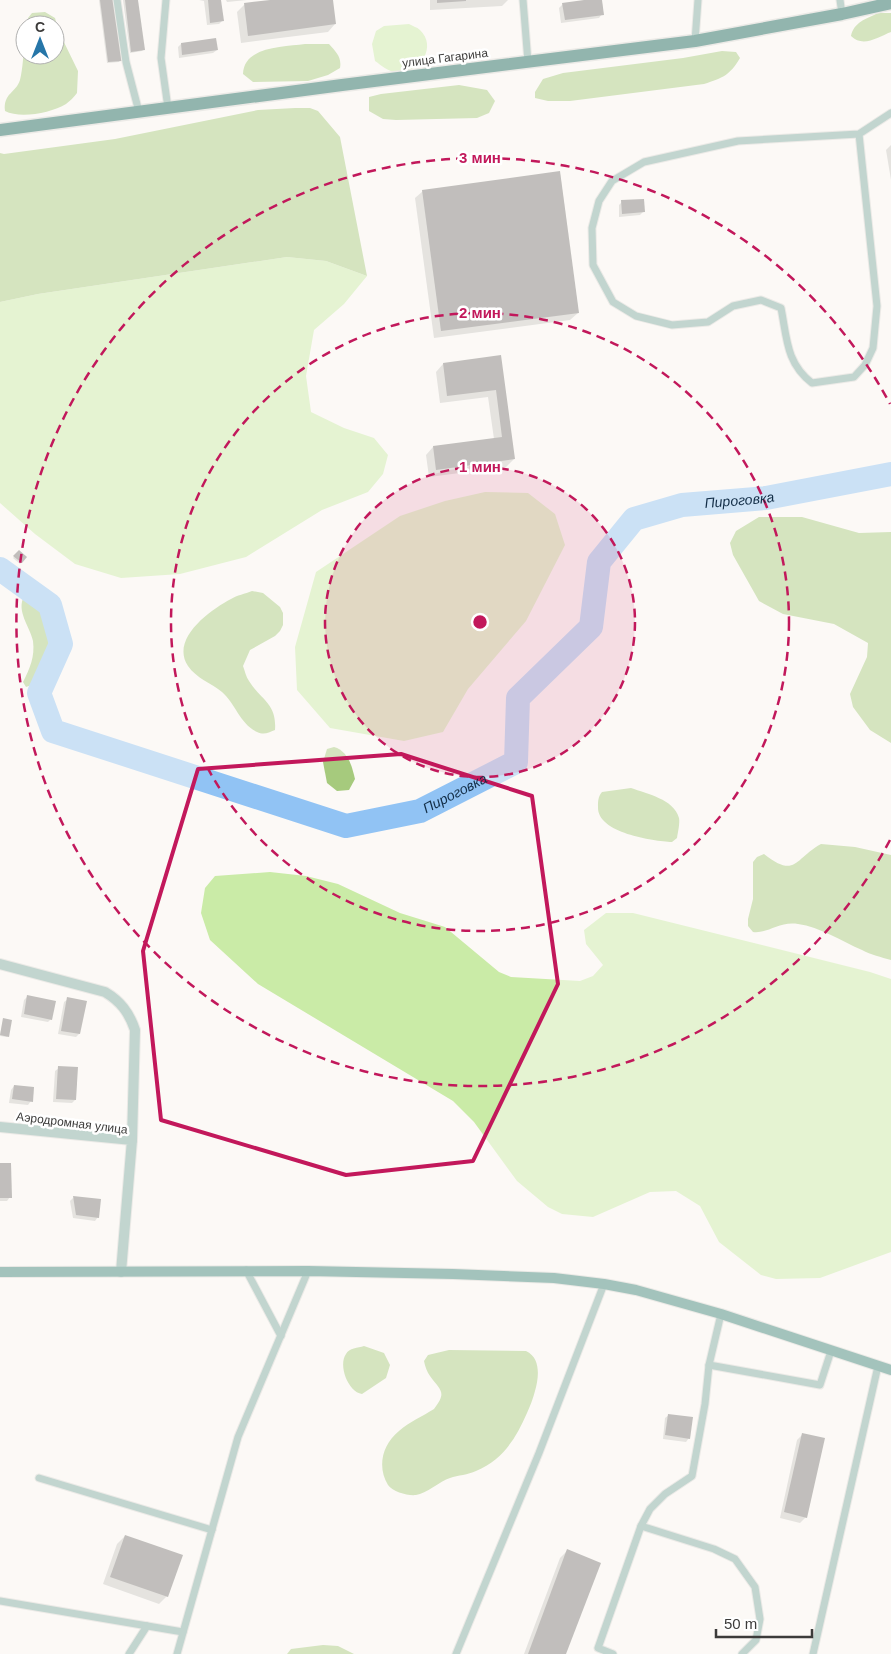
<svg xmlns="http://www.w3.org/2000/svg" width="891" height="1654" font-family="Arial,sans-serif">
<style>
.green{fill:#caeba7}
.forest{fill:#a6ca7d}
.shadow{fill:#0003}
.lines{fill:none;stroke-linecap:round;stroke-linejoin:round}
.river{stroke:#91c3f4;stroke-width:24}
.building{fill:#7a7775}
.service-casing{stroke:#d9d7d4;stroke-width:9}
.minor-casing{stroke:#d9d7d4;stroke-width:12}
.secondary-casing{stroke:#d9d7d4;stroke-width:12}
.primary-casing{stroke:#d9d7d4;stroke-width:15}
.service{stroke:#7ca9a1;stroke-width:7}
.minor{stroke:#7ca9a1;stroke-width:10}
.secondary{stroke:#398277;stroke-width:10}
.primary{stroke:#126258;stroke-width:12}
.marked{fill:none;stroke:#c2185b;stroke-width:4;stroke-linejoin:round}
.ring{fill:none;stroke:#c2185b;stroke-width:2.5;stroke-dasharray:9 6}
.labels{text-anchor:middle;stroke-width:5;stroke-linejoin:round;paint-order:stroke}
.street-label{font-size:12px;fill:#3c3b3a;stroke:#fff}
.water-label{font-size:14px;font-style:italic;fill:#132e47;stroke:#fff}
.centre{fill:#c2185b;stroke:#fff;stroke-width:2.5}
.ring-label{font-size:15px;text-anchor:middle;font-weight:bold;fill:#c2185b;stroke:#fff;stroke-width:5;stroke-linejoin:round;paint-order:stroke}
</style>
<rect width="100%" height="100%" fill="#fcf9f6"/>
<g class="green">
<path d="M 409,24 C 412,26 417,27 420,30 C 438,47 419,75 396,72 C 388,72 381,65 375,61 L 372,44 L 376,31 L 384,26 Z"/>
<polygon points="287,257 326,261 367,276 344,304 314,330 306,376 311,412 344,428 374,438 388,455 383,474 368,492 322,510 246,557 180,574 121,578 75,564 35,534 0,503 0,302 38,294"/>
<polygon points="485,492 528,493 555,514 565,545 526,621 468,689 443,732 404,741 330,728 297,690 295,647 316,572 400,516 445,501"/>
<polygon points="270,872 306,876 338,884 400,913 445,927 499,972 511,977 580,981 593,976 603,965 586,944 584,930 606,913 633,913 870,972 891,979 891,1252 820,1278 776,1279 761,1275 719,1242 700,1206 676,1191 650,1192 593,1217 562,1214 548,1207 517,1181 474,1122 453,1101 258,984 210,940 201,913 205,888 215,876"/>
</g>
<g class="forest">
<path d="M 45,12 L 55,18 L 59,32 L 78,71 L 77,93 C 74,97 70,101 66,104 C 51,113 20,119 5,111 C 3,93 16,93 20,80 C 23,68 23,55 25,43 L 25,55 L 55,55 L 55,25 L 27,25 L 28,18 L 32,13 Z"/>
<path d="M 878,13 L 891,13 L 891,32 C 878,37 863,48 851,36 C 854,22 866,19 878,13 Z"/>
<path d="M 305,44 L 329,44 C 336,52 342,57 340,68 L 328,75 L 308,81 L 253,82 L 243,74 C 244,46 284,47 305,44 Z"/>
<path d="M 722,51 L 736,52 L 740,58 C 730,75 723,78 704,84 L 570,101 L 548,101 L 535,98 L 535,92 L 543,79 L 563,73 L 683,58 Z"/>
<polygon points="459,85 487,90 495,101 489,113 477,118 396,120 383,119 369,111 369,97 381,94"/>
<polygon points="295,108 310,108 318,111 340,137 367,276 326,261 287,257 38,294 0,302 0,153 4,154 115,139 258,110"/>
<polygon points="759,517 802,517 859,533 891,532 891,743 870,730 853,707 850,694 867,657 868,643 834,624 783,614 759,601 733,555 730,543 736,531"/>
<path d="M 252,591 L 263,593 L 280,607 L 283,613 L 283,625 L 280,631 L 275,636 L 250,650 L 243,666 C 245,671 246,677 249,681 C 261,700 277,703 275,730 C 268,733 264,735 257,732 C 240,724 235,703 222,692 C 211,683 196,678 188,666 C 170,639 210,610 231,599 C 237,595 245,594 252,591 Z"/>
<path d="M 24,596 C 35,600 44,611 48,622 C 49,625 49,630 49,633 C 49,651 47,682 26,687 L 23,682 C 30,668 35,657 33,641 C 30,626 16,612 24,596 Z"/>
<path d="M 334,747 C 348,751 352,766 355,779 L 349,790 L 337,791 L 327,783 L 323,762 L 327,749 Z"/>
<path d="M 631,788 C 647,794 674,799 679,818 C 680,823 678,832 677,838 L 672,842 C 653,841 597,833 598,807 C 598,801 598,797 602,792 Z"/>
<path d="M 821,844 L 855,847 L 891,855 L 891,960 C 881,957 871,955 862,950 C 841,941 820,927 798,924 C 779,921 768,934 753,932 L 748,926 L 748,919 L 753,899 L 753,862 L 757,857 L 764,854 C 796,879 794,859 821,844 Z"/>
<path d="M 364,1346 L 384,1353 L 390,1365 L 386,1378 L 362,1394 C 348,1392 338,1365 346,1354 C 349,1348 358,1348 364,1346 Z"/>
<path d="M 449,1350 L 526,1351 C 541,1358 539,1377 535,1391 C 533,1399 530,1406 527,1413 C 516,1438 503,1460 476,1471 C 468,1475 458,1475 450,1478 C 440,1481 426,1494 416,1495 C 408,1496 393,1492 388,1485 C 377,1467 382,1445 399,1431 C 409,1422 423,1416 434,1409 C 447,1392 441,1391 430,1376 C 427,1372 425,1366 424,1361 L 428,1355 Z"/>
<polygon points="323,1645 338,1646 354,1654 287,1654 291,1649"/>
</g>
<g class="shadow">
<polygon points="99,0 113,0 120,60 119,62 107,63"/>
<polygon points="123,0 137,0 143,50 142,51 130,53"/>
<polygon points="199,0 220,0 222,21 219,24 207,25 204,1"/>
<polygon points="226,0 247,0 227,2"/>
<polygon points="280,0 332,0 335,24 328,32 241,43 237,12 244,5"/>
<polygon points="430,0 508,0 502,6 430,10"/>
<polygon points="593,0 600,0 602,14 599,18 561,23 559,8 563,4"/>
<polygon points="181,44 217,50 213,53 179,58 178,47"/>
<polygon points="891,145 891,180 886,150"/>
<polygon points="423,191 578,313 570,320 434,338 415,198"/>
<polygon points="622,202 644,211 640,215 619,217 619,205"/>
<polygon points="500,357 514,459 506,467 429,477 426,455 433,447 494,439 488,397 440,403 436,372 443,364"/>
<polygon points="19,551 26,557 20,564 13,558"/>
<polygon points="28,996 51,1019 48,1022 21,1017 24,1000"/>
<polygon points="68,999 79,1034 76,1037 58,1034 64,1002"/>
<polygon points="3,1020 8,1036 7,1037 0,1036"/>
<polygon points="59,1068 75,1100 72,1103 53,1102 55,1071"/>
<polygon points="14,1086 31,1101 28,1105 9,1103 11,1090"/>
<polygon points="0,1164 10,1197 7,1201 0,1201"/>
<polygon points="73,1198 98,1217 95,1221 73,1218 70,1201"/>
<polygon points="669,1415 689,1438 686,1442 663,1439 665,1418"/>
<polygon points="803,1434 806,1517 800,1523 780,1518 797,1440"/>
<polygon points="125,1536 167,1596 159,1604 103,1584 117,1544"/>
<polygon points="567,1551 564,1654 524,1654 560,1558"/>
</g>
<g class="lines">
<path class="river" id="s1" d="M 0,569 L 50,605 L 61,644 L 39,693 L 53,731 L 346,826 L 420,811 L 516,762 L 518,698 L 591,627 L 599,562 L 634,519 L 682,505 L 766,498 L 891,474"/>
</g>
<g class="building">
<polygon points="100,0 114,0 122,61 108,62"/>
<polygon points="125,0 138,0 145,50 131,52"/>
<polygon points="208,0 221,0 224,21 210,23"/>
<polygon points="270,0 333,0 336,24 248,36 244,3"/>
<polygon points="437,0 466,0 466,1 437,3"/>
<polygon points="584,0 602,0 604,15 565,20 562,3"/>
<polygon points="216,38 218,50 182,55 181,43"/>
<polygon points="560,171 579,313 441,331 422,190"/>
<polygon points="644,199 645,212 622,214 621,200"/>
<polygon points="501,355 515,459 436,470 433,446 502,437 496,390 447,396 443,363"/>
<polygon points="19,550 27,557 22,563 13,556"/>
<polygon points="27,995 56,1001 52,1020 24,1014"/>
<polygon points="67,997 87,1001 80,1034 61,1031"/>
<polygon points="3,1018 12,1020 9,1037 0,1035"/>
<polygon points="58,1066 78,1067 76,1100 56,1099"/>
<polygon points="14,1085 34,1087 33,1102 12,1099"/>
<polygon points="0,1163 11,1163 12,1198 0,1198"/>
<polygon points="73,1196 101,1199 99,1218 76,1215"/>
<polygon points="668,1414 693,1417 690,1439 665,1435"/>
<polygon points="802,1433 825,1438 807,1518 784,1512"/>
<polygon points="125,1535 183,1555 168,1597 110,1577"/>
<polygon points="567,1549 601,1563 566,1654 528,1654"/>
</g>
<g class="lines">
<g class="service-casing">
<g id="service">
<polyline points="117,0 126,62 139,112"/>
<polyline points="166,0 161,58 168,108"/>
<polyline points="523,0 528,62"/>
<polyline points="840,0 842,14"/>
<polyline points="695,41 698,0"/>
<path d="M 859,134 L 877,306 L 873,348 L 865,365 L 854,377 L 812,383 C 786,363 787,338 781,308 L 761,300 L 733,306 L 708,322 L 672,325 L 636,316 L 613,302 L 593,265 L 592,228 L 599,201 L 612,181 L 644,162 L 738,141 L 859,134 L 891,113"/>
<polyline points="246,1270 281,1336"/>
<polyline points="709,1365 820,1385 831,1351"/>
<polyline points="39,1478 212,1530"/>
<polyline points="641,1526 714,1549 735,1559 755,1587 760,1619 756,1640 742,1654"/>
<polyline points="0,1601 183,1632"/>
<polyline points="129,1654 147,1626"/>
<polyline points="177,1654 238,1437 308,1271"/>
<polyline points="456,1654 539,1453 604,1284"/>
<polyline points="613,1654 598,1648 641,1526 650,1509 665,1494 692,1476 705,1404 709,1365 721,1314"/>
<polyline points="813,1654 878,1366"/>
</g>
</g>
<g class="minor-casing">
<g id="minor">
<path d="M 0,964 L 105,992 C 120,1001 129,1012 135,1030 L 132,1140"/>
<polyline points="0,1127 132,1140 121,1272"/>
</g>
</g>
<g class="secondary-casing">
<polyline id="secondary" points="0,1272 308,1271 453,1274 554,1278 604,1284 636,1290 721,1314 891,1370"/>
</g>
<g class="primary-casing">
<polyline id="primary" points="0,130 342,85 695,41 842,14 891,3"/>
</g>
<use href="#service" class="service"/>
<use href="#minor" class="minor"/>
<use href="#secondary" class="secondary"/>
<use href="#primary" class="primary"/>
</g>
<path d="M0 0H891V1654H0ZM 401,754 L 532,796 L 558,984 L 473,1161 L 346,1175 L 161,1120 L 143,951 L 198,769 Z" fill="#fcf9f6" fill-opacity=".55" fill-rule="evenodd"/>
<path class="marked" d="M 401,754 L 532,796 L 558,984 L 473,1161 L 346,1175 L 161,1120 L 143,951 L 198,769 Z"/>
<circle cx="480" cy="622" r="155" fill="#c2185b" fill-opacity=".12"/>
<g class="ring">
<circle cx="480" cy="622" r="155"/>
<circle cx="480" cy="622" r="309"/>
<path d="M890 840A464 464 0 1 1 890 404"/>
</g>
<g class="labels">
<g class="street-label">
<text transform="translate(445 58) rotate(-7)" y="4">улица Гагарина</text>
<text transform="translate(72 1123) rotate(7)" y="4">Аэродромная улица</text>
</g>
<g class="water-label">
<text dy="5" stroke="none"><textPath href="#s1" startOffset="1082">Пироговка</textPath></text>
<text dy="5" stroke="none"><textPath href="#s1" startOffset="619">Пироговка</textPath></text>
</g>
</g>
<circle cx="480" cy="622" r="8" class="centre"/>
<g class="ring-label">
<text x="480" y="163">3 мин</text>
<text x="480" y="318">2 мин</text>
<text x="480" y="472">1 мин</text>
</g>
<g transform="translate(40 40)"><circle r="24" fill="#ffffff" stroke="#b1b1b0"/>
<path d="M0-4L9 19L0 12L-9 19Z" fill="#2676a8"/>
<text y="-8" font-size="14" font-weight="bold" text-anchor="middle" fill="#3c3b3a">С</text>
</g>
<path d="M716 1629v8h96v-8" fill="none" stroke="#3c3b3a" stroke-width="2.5"/>
<text x="724" y="1629" font-size="15" fill="#3c3b3a" stroke="#ffffff" stroke-width="4" paint-order="stroke">50 m</text>
</svg>
